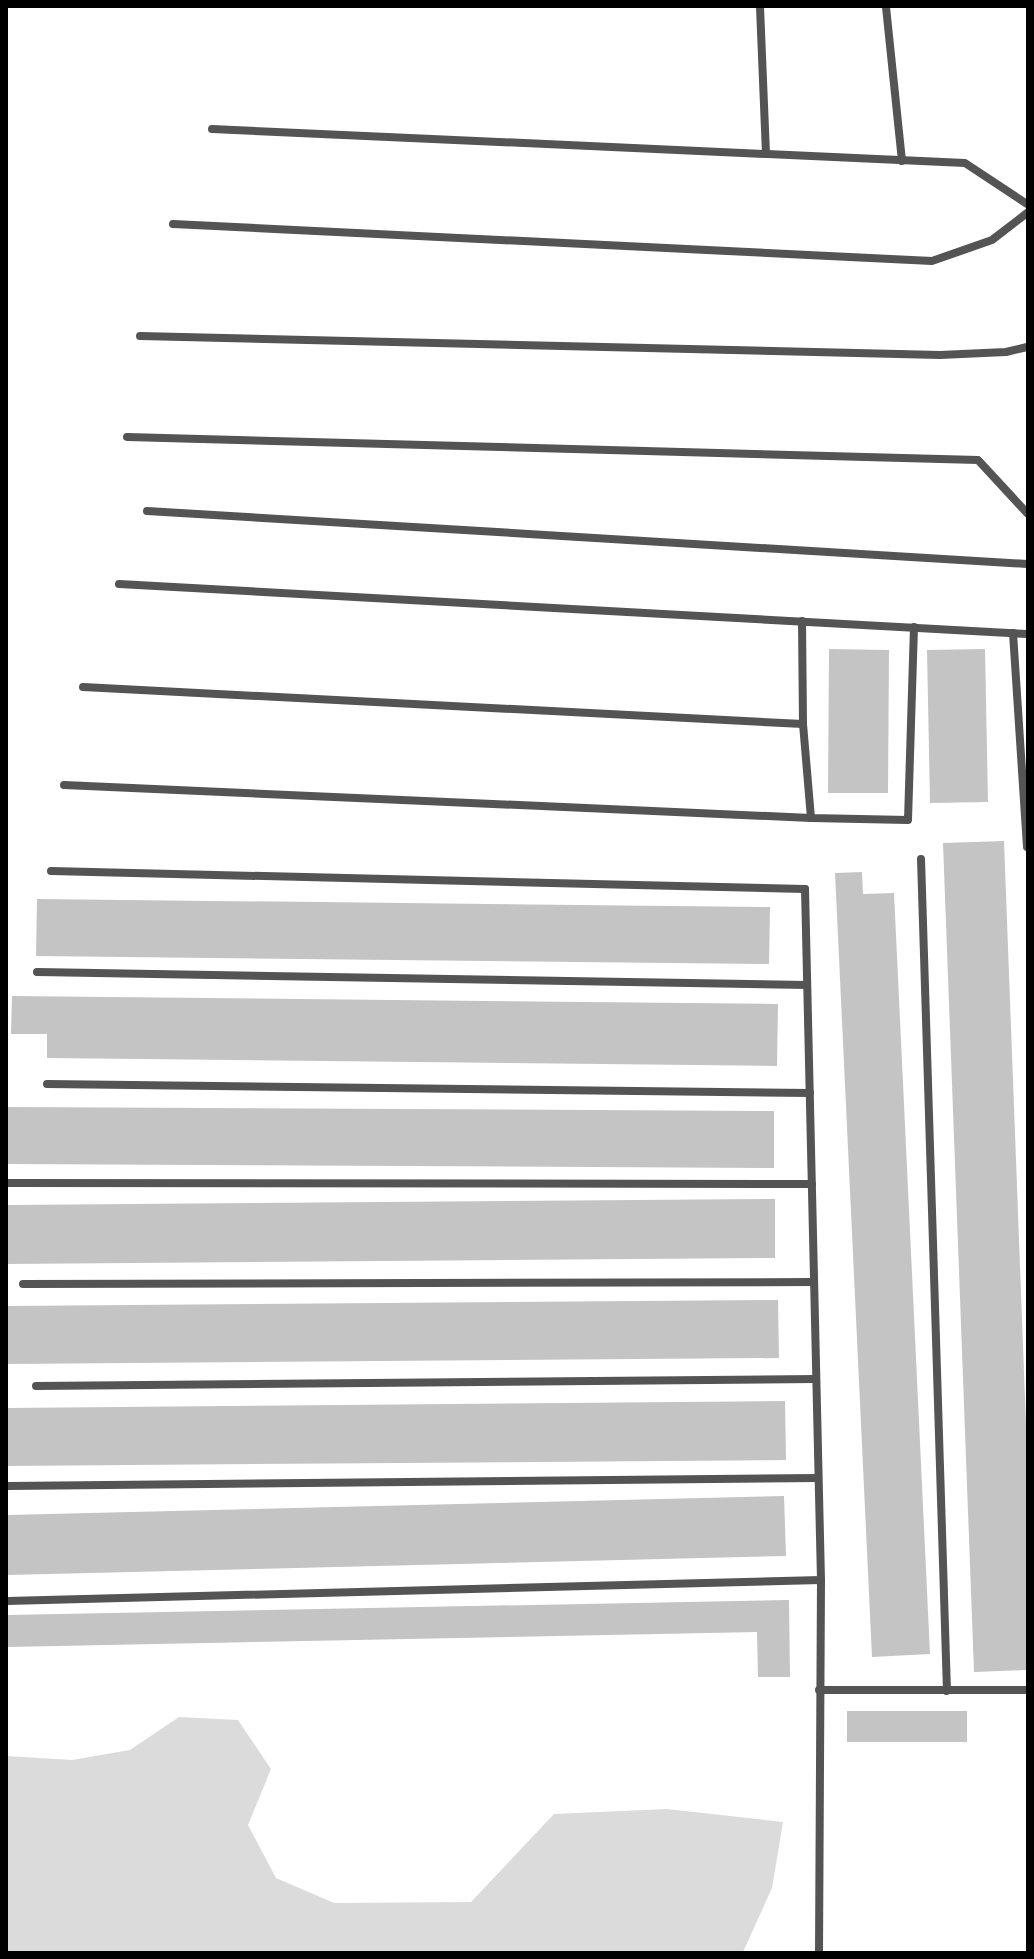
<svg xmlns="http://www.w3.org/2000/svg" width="1034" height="1959" font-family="'Roboto Condensed',sans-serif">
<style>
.green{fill:#dbdbdb}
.building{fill:#c4c4c4}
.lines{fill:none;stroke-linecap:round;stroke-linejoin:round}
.service{stroke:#545454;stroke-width:8}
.minor{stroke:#545454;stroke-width:8}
</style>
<rect width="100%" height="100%" fill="#fff"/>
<polygon class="green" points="179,1717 238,1720 271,1769 248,1825 276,1878 334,1903 471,1902 554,1814 667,1809 783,1822 772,1888 743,1952 7,1952 7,1756 72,1760 130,1750"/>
<g class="building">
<polygon points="829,649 889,650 888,793 828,793"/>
<polygon points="985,649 988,802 930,803 927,650"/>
<polygon points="1004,841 1027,1452 1027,1670 974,1672 943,843"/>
<polygon points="862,872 863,894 894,893 930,1654 872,1657 835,873"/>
<polygon points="37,899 770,907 769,964 36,956"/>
<polygon points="12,996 778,1004 777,1066 47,1058 47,1034 11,1034"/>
<polygon points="7,1107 774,1111 774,1168 7,1164"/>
<polygon points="775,1199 775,1258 7,1264 7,1205"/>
<polygon points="778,1300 779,1358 7,1364 7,1306"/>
<polygon points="785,1401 786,1460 7,1466 7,1408"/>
<polygon points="784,1496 786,1556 7,1575 7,1515"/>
<polygon points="789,1600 790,1677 758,1677 757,1632 7,1647 7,1615"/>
<rect x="847" y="1711" width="120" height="31"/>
</g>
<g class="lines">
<g class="service">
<polyline points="760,7 766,154"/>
<polyline points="886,7 902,161"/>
<polyline points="212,129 965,163 1027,204"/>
<polyline points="173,224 932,261 992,240 1027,213"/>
<polyline points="140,336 940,355 1006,352 1027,347"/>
<polyline points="127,437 978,460 1027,513"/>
<polyline points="147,511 1027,564"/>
<polyline points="119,584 1027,634"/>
<polyline points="802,621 803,724 811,818"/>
<polyline points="1013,633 1027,847"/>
<polyline points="83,687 803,724"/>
<polyline points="64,785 811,818 908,820 914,627"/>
<polyline points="921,859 947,1691"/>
<polyline points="51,871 805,889"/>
<polyline points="37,972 807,985"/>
<polyline points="47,1084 810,1093"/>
<polyline points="7,1183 812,1184"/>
<polyline points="23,1284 814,1282"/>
<polyline points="36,1386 816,1379"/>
<polyline points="8,1486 818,1478"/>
<polyline points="7,1601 821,1580"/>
<polyline points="819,1690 1027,1690"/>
</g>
<polyline class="minor" points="805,889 821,1580 819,1952"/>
</g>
<rect width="1034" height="1959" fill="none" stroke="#000000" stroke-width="16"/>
</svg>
